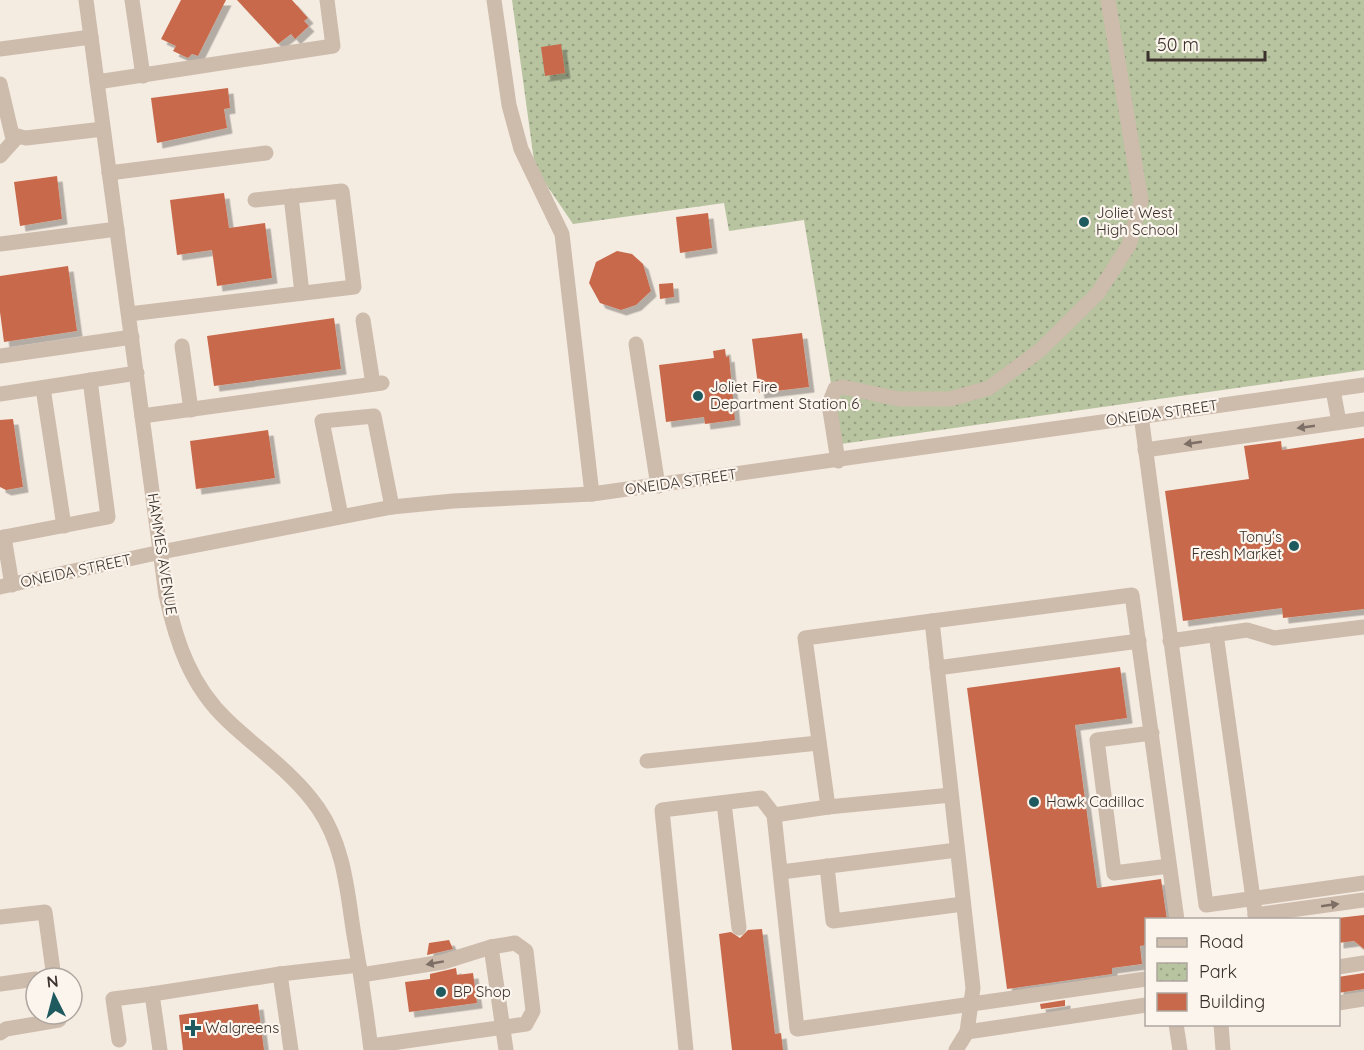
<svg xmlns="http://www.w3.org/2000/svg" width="1364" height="1050" font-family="Quicksand,sans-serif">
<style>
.park{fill:url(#park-dots)}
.building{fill:#c8694b;filter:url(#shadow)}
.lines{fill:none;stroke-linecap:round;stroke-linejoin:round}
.minor{stroke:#cdbbac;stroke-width:15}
.oneway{fill:#7d6f65}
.poi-dot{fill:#1f5a5e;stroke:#fbf5ee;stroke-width:2}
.labels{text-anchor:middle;stroke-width:4.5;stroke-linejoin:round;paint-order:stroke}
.poi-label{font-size:15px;fill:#3b302b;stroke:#fbf5ee;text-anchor:start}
.street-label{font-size:15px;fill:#3b302b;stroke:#fbf5ee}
</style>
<defs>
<pattern id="park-dots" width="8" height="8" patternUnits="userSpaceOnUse" patternTransform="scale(1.5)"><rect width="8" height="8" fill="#b8c4a0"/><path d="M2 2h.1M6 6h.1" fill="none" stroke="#97a083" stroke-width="1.8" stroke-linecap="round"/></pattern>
<filter id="shadow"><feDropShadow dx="5.5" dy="5.5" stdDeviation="0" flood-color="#0004"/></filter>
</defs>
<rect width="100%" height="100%" fill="#f4ebe1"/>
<polygon class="park" points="512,0 1364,0 1364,370 841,444 804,220 729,231 724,203 573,224 535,168"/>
<g class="building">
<polygon points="181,0 226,0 198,56 192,54 188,58 173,51 176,46 161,39"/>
<polygon points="237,0 292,0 308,18 304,21 309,26 295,39 291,34 278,44"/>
<polygon points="561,44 565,73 545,76 541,47"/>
<polygon points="228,88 230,108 224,109 227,128 157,143 151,98"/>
<polygon points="57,176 62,219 20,226 14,182"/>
<polygon points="224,193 229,228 265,223 272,278 217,286 212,250 177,255 170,200"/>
<polygon points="708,213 712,248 680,253 676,217"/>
<polygon points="617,251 632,254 643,264 651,291 636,305 621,310 600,303 589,283 596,262"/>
<polygon points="68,266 77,331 4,342 0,312 0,276"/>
<polygon points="673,283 674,297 660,299 659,284"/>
<polygon points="334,318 341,369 214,386 207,336"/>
<polygon points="802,333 809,387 759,393 752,339"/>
<polygon points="725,349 726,357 729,356 735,420 705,424 704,417 666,422 659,365 714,358 713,351"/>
<polygon points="13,419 23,487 6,490 0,487 0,420"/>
<polygon points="268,430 275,478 196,489 190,441"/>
<polygon points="1364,438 1364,609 1283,618 1282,608 1183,621 1165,491 1249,479 1244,446 1281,441 1282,450"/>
<polygon points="1120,667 1127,718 1075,725 1097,888 1161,879 1167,920 1146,920 1146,945 1140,946 1142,964 1112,968 1112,974 1007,989 967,688"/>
<polygon points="1364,915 1364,949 1354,941 1338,943 1338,918"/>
<polygon points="762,929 775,1034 781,1033 783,1050 732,1050 719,934 731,932 740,938 748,930"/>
<polygon points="449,940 453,949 427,955 429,943"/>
<polygon points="456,968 457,975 473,973 477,1003 409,1012 405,982 430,979 430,974"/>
<polygon points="1364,973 1364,989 1338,993 1338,977"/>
<polygon points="1065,1000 1065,1006 1041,1009 1040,1004"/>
<polygon points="258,1004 264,1050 183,1050 179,1015"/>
</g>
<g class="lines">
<g class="minor">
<path d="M 86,0 L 166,595 C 176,642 191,686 227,720 C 257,749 293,772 318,808 C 343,844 347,887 353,929 C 360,969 366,1009 371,1050"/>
<polyline points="132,0 143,76"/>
<polyline points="494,0 509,105 521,149 562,234 592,494"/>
<polyline points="0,49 91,37"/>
<polyline points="97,82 333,46 327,0"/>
<polyline points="0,84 12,135 26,138 103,129"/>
<polyline points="0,156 18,136"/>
<polyline points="109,173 266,153"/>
<polyline points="291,196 302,293"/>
<polyline points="0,244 117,229"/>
<polyline points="129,314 354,287 342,191 255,200"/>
<polyline points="363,320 373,384"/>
<polyline points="636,344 658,486"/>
<polyline points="182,346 191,410"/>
<polyline points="0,356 132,337"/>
<polyline points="43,388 64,526"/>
<polyline points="1333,390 1339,422"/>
<polyline points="0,394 137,373"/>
<polyline points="1141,415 1206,905 1364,883"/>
<polyline points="142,416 382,383"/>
<polyline points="1145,450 1364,419"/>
<polyline points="838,461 829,404 835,389 843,387 899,399 950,399 989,388 1039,351 1098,293 1129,245 1141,201 1108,0"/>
<polyline points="341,516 322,421 374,416 392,507"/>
<polyline points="4,537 108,517 90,380"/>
<polyline points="0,538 4,537 12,585"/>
<polyline points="0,587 161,552 392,507 453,501 592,494 1364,385"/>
<polyline points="1216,634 1256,920"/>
<polyline points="1170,641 1247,630 1274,638 1364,627"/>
<polyline points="937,668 1139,641"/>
<polyline points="1152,733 1097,740 1114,873 1169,866"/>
<polyline points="647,761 818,743"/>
<polyline points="724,803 739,928"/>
<polyline points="828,807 951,795"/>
<polyline points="774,815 828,807 805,638 932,621"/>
<polyline points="827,866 833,921 963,904"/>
<polyline points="781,872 957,850"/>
<polyline points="1255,915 1364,900"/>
<polyline points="0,917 45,912 54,978"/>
<polyline points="491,947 506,1050"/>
<polyline points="1338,967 1364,963"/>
<polyline points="280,974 291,1050"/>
<polyline points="361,975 443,962 491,947 515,943 526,951 533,1011 526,1024 371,1046"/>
<polyline points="0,984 36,979"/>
<polyline points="1338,1003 1364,999"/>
<polyline points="1176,1024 1180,1050"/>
<polyline points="1221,1024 1223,1050"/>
<polyline points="967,1032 973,988 932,621 1132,595 1177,920"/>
<polyline points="0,1033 6,1029 59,1020 58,1014"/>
<polyline points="119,1040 113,999 152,994"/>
<polyline points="160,1050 152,994 280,974 359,965"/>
<polyline points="686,1050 662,810 761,798 774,815 797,1029 1146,979"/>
<polyline points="956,1050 967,1032 1146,1005"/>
</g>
</g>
<defs><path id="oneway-solid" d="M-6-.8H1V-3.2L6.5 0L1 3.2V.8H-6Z" transform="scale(1.5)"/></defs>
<g class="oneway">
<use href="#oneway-solid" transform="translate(1306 427) rotate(172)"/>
<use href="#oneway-solid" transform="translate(1193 443) rotate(172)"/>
<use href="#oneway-solid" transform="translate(1330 905) rotate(-8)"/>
<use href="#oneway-solid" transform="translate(435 963) rotate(170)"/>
</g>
<g class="poi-dot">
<circle cx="1084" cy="222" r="6"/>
<circle cx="698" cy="396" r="6"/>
<circle cx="1294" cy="546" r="6"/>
<circle cx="1034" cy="802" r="6"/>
<circle cx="441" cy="992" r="6"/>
<path d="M190 1019h6v6h6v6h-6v6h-6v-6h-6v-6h6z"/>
</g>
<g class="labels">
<g class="poi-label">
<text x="1096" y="218">Joliet West<tspan x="1096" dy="17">High School</tspan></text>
<text x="710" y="392">Joliet Fire<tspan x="710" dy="17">Department Station 6</tspan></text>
<text x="1282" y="542" text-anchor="end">Tony's<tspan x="1282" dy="17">Fresh Market</tspan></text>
<text x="1046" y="807">Hawk Cadillac</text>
<text x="453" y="997">BP Shop</text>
<text x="205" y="1033">Walgreens</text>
</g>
<g class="street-label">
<text transform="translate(1162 413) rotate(-8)" y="5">ONEIDA STREET</text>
<text transform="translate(681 482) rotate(-8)" y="5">ONEIDA STREET</text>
<text transform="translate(162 554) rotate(81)" y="5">HAMMES AVENUE</text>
<text transform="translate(76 571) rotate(-12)" y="5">ONEIDA STREET</text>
</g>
</g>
<rect x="1145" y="918" width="195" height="108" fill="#fbf5ee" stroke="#aea6a0" stroke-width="1.5"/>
<rect x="1157" y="938" width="30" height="9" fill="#cdbbac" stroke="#aea6a0" stroke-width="1.5"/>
<text x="1199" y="948" font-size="18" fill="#3b302b">Road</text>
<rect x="1157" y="963" width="30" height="18" fill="url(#park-dots)" stroke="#aea6a0" stroke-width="1.5"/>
<text x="1199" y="978" font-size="18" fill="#3b302b">Park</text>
<rect x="1157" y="993" width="30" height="18" fill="#c8694b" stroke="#aea6a0" stroke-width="1.5"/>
<text x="1199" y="1008" font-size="18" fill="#3b302b">Building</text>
<g transform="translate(54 996) rotate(354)"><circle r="28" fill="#fbf5ee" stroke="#aea6a0" stroke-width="1.5"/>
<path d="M0-4.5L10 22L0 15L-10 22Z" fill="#1f5a5e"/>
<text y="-9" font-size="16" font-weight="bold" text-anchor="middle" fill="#3b302b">N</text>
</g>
<path d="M1148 51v9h117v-9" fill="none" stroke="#3b302b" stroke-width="3"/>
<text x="1157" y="51" font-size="18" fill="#3b302b" stroke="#fbf5ee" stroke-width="4.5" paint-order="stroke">50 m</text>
</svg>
